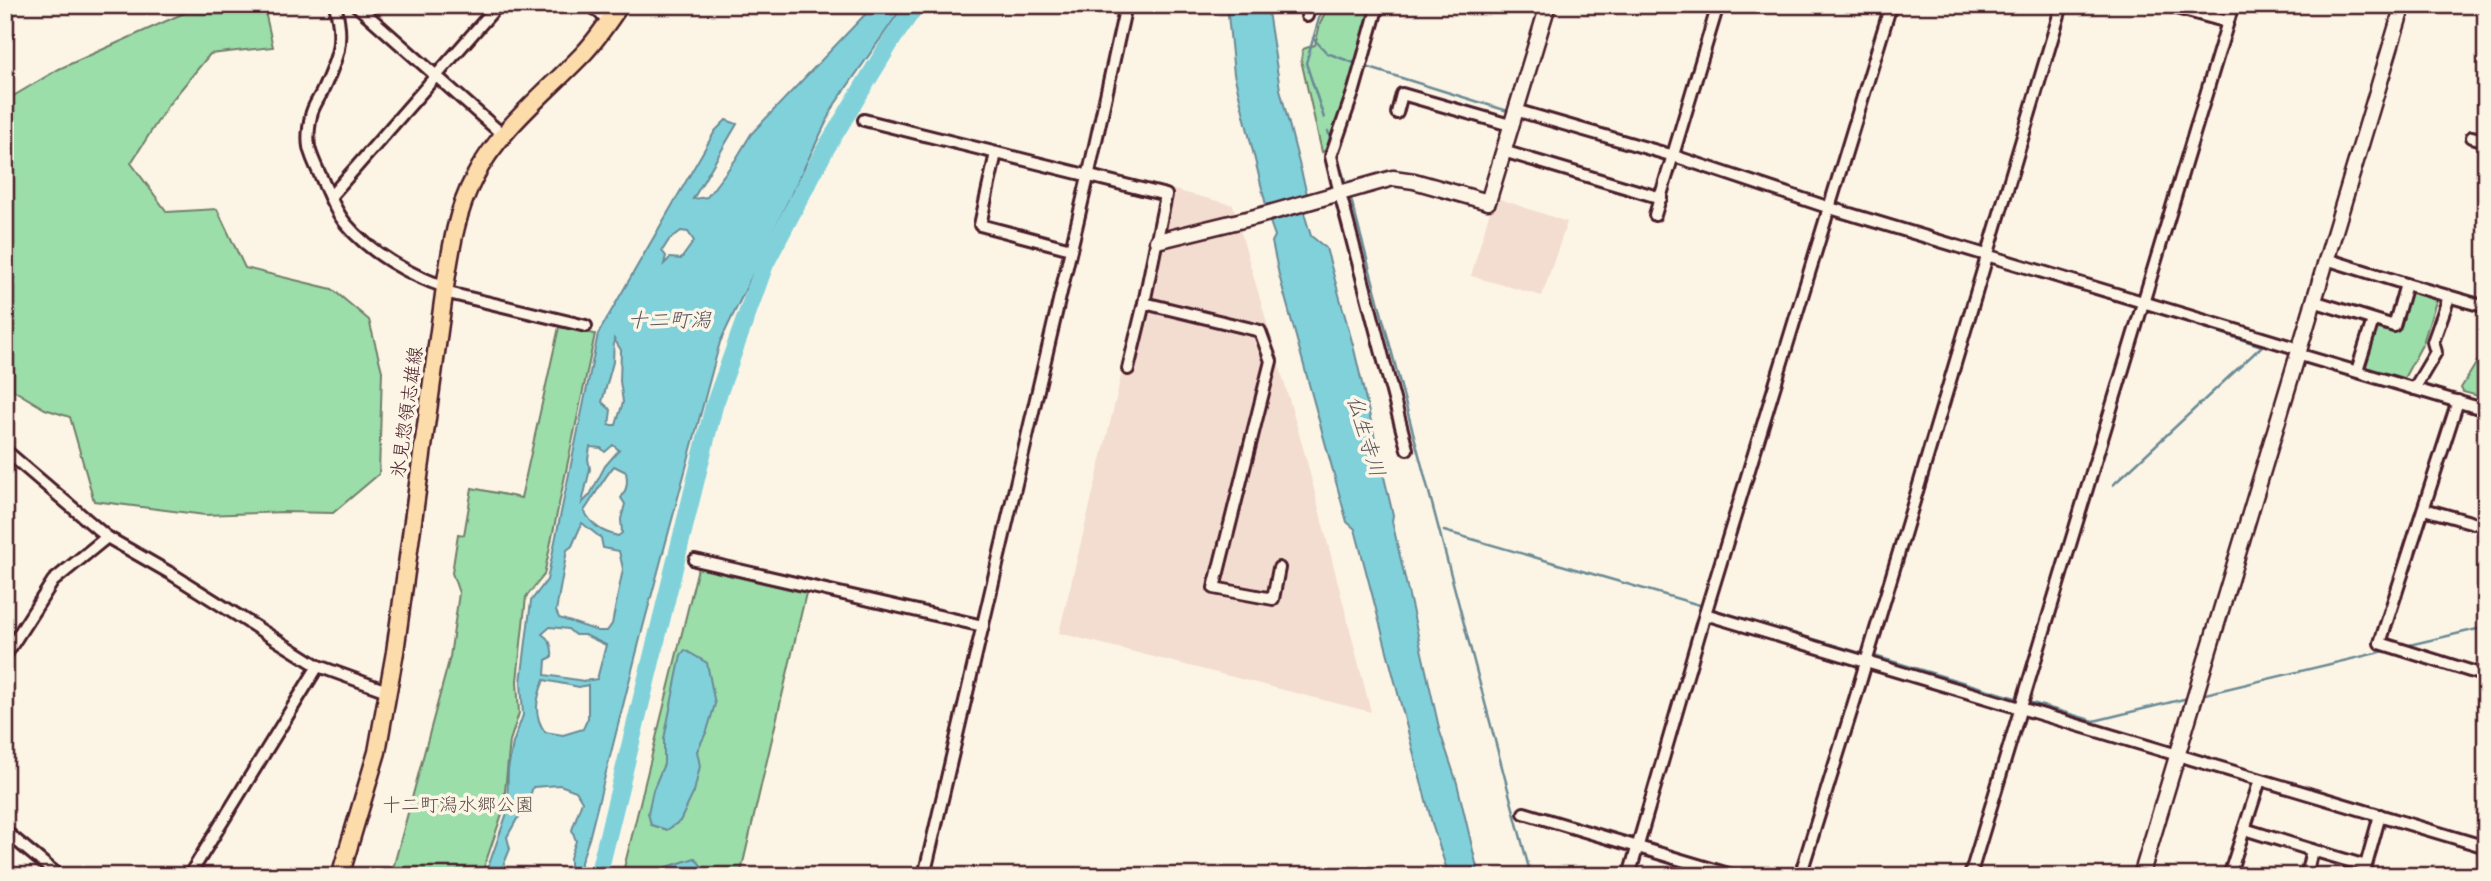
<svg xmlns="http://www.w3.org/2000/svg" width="2491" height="881" font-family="Pangolin,'Klee One',sans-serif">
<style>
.built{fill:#f3ddd0}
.green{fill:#9bdeaa;stroke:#727e6a;stroke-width:2}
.water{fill:#81d1db;stroke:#6b8a95;stroke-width:2;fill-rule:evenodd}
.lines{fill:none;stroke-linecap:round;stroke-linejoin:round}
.stream{stroke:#6b8a95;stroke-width:2.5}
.river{stroke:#81d1db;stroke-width:18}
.street-casing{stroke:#4a1f2b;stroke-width:16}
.secondary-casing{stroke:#4a1f2b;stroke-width:19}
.primary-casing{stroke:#4a1f2b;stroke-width:21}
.street{stroke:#fcf5e5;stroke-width:10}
.secondary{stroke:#fcf5e5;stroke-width:14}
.primary{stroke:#fddcac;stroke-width:16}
.labels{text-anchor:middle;stroke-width:7;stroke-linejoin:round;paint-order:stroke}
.street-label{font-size:19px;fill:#4a1f2b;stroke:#fcf5e5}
.park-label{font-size:19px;fill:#5e4f4b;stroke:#fcf5e5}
.water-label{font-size:21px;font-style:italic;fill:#5a5460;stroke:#fcf5e5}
</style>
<rect width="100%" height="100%" fill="#fcf5e5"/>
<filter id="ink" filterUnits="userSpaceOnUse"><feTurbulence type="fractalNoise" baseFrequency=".0143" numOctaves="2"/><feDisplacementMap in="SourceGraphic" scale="14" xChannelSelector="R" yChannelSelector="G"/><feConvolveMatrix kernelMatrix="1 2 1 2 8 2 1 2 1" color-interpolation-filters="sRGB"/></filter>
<g filter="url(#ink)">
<g class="built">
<polygon points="1163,187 1233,205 1306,458 1371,712 1059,633 1117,394"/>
<polygon points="1494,197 1567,222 1542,296 1471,276"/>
</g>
<g class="green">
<polygon points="202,5 264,7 273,47 210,54 168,105 131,163 167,212 217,209 245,268 332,289 369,320 382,371 379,474 333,513 283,512 205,515 94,501 70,417 45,409 5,385 5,101 59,69"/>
<polygon points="1328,5 1375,5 1331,148 1322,152 1301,60 1303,49 1315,45 1320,24"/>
<polygon points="2412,290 2437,298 2423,343 2403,380 2364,368 2363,364 2374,329 2378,326 2395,330 2407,293"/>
<polygon points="559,327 595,334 544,575 526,597 517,681 519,713 510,741 503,811 481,876 391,876 450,657 459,593 452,573 458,534 464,535 472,488 521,498"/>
<polygon points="2480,357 2486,359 2486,398 2463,392 2461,388"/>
<polygon points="698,568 806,593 740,876 622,876"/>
</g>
<g class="water">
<path d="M 874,5 L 904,5 L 835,104 L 720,342 L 643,627 L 589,839 L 581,862 L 580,876 L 570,876 L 570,858 L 576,841 L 572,830 L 582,801 L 576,791 L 560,785 L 533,787 L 524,814 L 517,819 L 507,837 L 510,849 L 499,876 L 485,876 L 507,813 L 508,770 L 513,743 L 523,715 L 521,682 L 531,601 L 547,580 L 598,334 L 715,131 L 726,120 L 737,124 L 693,199 L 707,197 L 736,159 L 751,134 ZM 681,231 L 688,232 L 694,241 L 681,259 L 670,258 L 664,264 L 666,256 L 662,251 L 669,240 ZM 614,339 L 621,350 L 620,381 L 623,402 L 616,425 L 609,425 L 611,410 L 602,402 L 613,362 ZM 613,445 L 619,450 L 605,466 L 590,495 L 582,503 L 590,469 L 588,459 L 590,447 L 601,448 L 605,452 ZM 614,466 L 626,472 C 628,483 627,489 621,498 L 625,504 L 621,519 L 622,533 L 618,536 C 601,532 593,526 584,511 C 595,496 602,480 614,466 ZM 582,523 L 601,538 L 603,548 L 619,551 L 623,569 L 612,624 L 607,631 L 598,631 L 559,618 L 556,611 L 567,550 L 572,546 ZM 550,627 L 568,629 L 575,635 L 585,635 L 606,645 L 597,679 L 584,681 L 545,675 L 546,660 L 552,657 C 553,647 550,639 542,634 ZM 544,680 L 579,687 L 588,685 L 588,718 L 583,729 L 563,735 L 545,732 C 533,715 536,699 544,680 Z"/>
<polygon points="1227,5 1267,5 1280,89 1308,198 1267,209 1234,74"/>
<polygon points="1303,210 1311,236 1326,248 1353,345 1393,515 1392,521 1440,732 1457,783 1479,876 1449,876 1433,827 1355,529 1347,522 1279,275 1272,242 1275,236 1269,219"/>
<polygon points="685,650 707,663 715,704 707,731 697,751 700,766 694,792 680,821 667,830 651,825 648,813 653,790 664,764 664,739 681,655"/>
<polygon points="695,858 704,869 703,876 652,876 664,868"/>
</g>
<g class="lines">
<g class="stream">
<polyline points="1323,5 1306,63 1324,118"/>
<polyline points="1313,38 1327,53 1357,64"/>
<polyline points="1363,66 1511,112"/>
<polyline points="1328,131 1330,138"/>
<polyline points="1611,143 1668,161"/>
<polyline points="1338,160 1346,183"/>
<polyline points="1674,163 1731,181"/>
<polyline points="1351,199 1531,876"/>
<polyline points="2042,277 2139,307"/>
<polyline points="2113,485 2262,346 2145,309"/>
<polyline points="1444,531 1703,606"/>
<polyline points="1709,608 1864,654"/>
<polyline points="2405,646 2486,627"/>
<polyline points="1871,655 2019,699"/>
<polyline points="2201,695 2389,650"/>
<polyline points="2025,701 2094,721 2188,698"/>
</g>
<polyline class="river" points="598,876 714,406 765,264 826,148 893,38 916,5"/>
<g class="street-casing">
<g id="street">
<path d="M 335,5 C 345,42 337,59 322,92 C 318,100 312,108 311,116 C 305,145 309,152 321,177 C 328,193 335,211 346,224 C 370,253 410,275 445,287"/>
<polyline points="356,5 503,135"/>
<polyline points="591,5 609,21"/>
<polyline points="2176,8 2228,22"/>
<polyline points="1307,16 1310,5"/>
<polyline points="1515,110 1674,156 1830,208 2299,349"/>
<polyline points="1397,113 1402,94 1510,125"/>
<polyline points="864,120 1166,195 1144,303 1260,331 1271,361 1214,588 1273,599 1279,568"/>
<polyline points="2472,137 2486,141"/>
<polyline points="1503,151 1661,198"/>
<polyline points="996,153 980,225 1071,249"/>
<polyline points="1339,189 1331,156 1354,90 1378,5"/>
<polyline points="330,197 498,5"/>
<polyline points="1342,201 1407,449"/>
<polyline points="1655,215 1718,5"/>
<polyline points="2326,259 2406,284"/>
<polyline points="444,292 586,326"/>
<polyline points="2313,301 2394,326 2406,284 2486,307"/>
<polyline points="2297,354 2486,410"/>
<polyline points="1128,369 1144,303"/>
<polyline points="2357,371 2373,320"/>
<polyline points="2414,389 2436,352 2433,342 2449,297"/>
<polyline points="2458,401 2380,643 2486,676"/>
<polyline points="5,450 107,537 170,573 318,666 387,691"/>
<polyline points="2424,509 2474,523"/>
<polyline points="695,560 983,626"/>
<polyline points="1705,614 2486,847"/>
<polyline points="5,656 53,581 107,537"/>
<polyline points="1524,813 1735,876"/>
<polyline points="2244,829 2312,850"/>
<polyline points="5,831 59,876"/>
<polyline points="189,876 318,666"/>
<polyline points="924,876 1088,177 1126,5"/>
<polyline points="1629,876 1705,614 1891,5"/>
<polyline points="1800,876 1856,696 2062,5"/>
<polyline points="1970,876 2233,5"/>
<polyline points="2229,876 2260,780"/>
<polyline points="2306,876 2312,850 2366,866"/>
<polyline points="2363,876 2380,815"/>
</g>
</g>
<g class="secondary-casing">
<g id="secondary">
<polyline points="1157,241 1255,217 1393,178 1414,181 1488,202 1548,5"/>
<polyline points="2141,876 2403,5"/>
</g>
</g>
<g class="primary-casing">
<path id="primary" d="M 340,876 L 377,752 L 395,652 L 445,287 C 451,249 456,212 474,178 C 499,129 547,92 584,53 C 598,38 609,21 620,5"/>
</g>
<use href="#street" class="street"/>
<use href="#secondary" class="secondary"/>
<use href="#primary" class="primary"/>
</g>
</g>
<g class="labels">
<g class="street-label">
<text transform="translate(406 412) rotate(-82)" y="7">氷見惣領志雄線</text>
</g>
<g class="park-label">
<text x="458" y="811">十二町潟水郷公園</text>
</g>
<g class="water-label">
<text x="669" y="327">十二町潟</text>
<text transform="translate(1366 436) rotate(73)" y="7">仏生寺川</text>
</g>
</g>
<rect width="2491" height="881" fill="none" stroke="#fcf5e5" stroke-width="28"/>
<rect x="14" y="14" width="2463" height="853" fill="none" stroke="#4a1f2b" stroke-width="2.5" filter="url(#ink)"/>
</svg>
